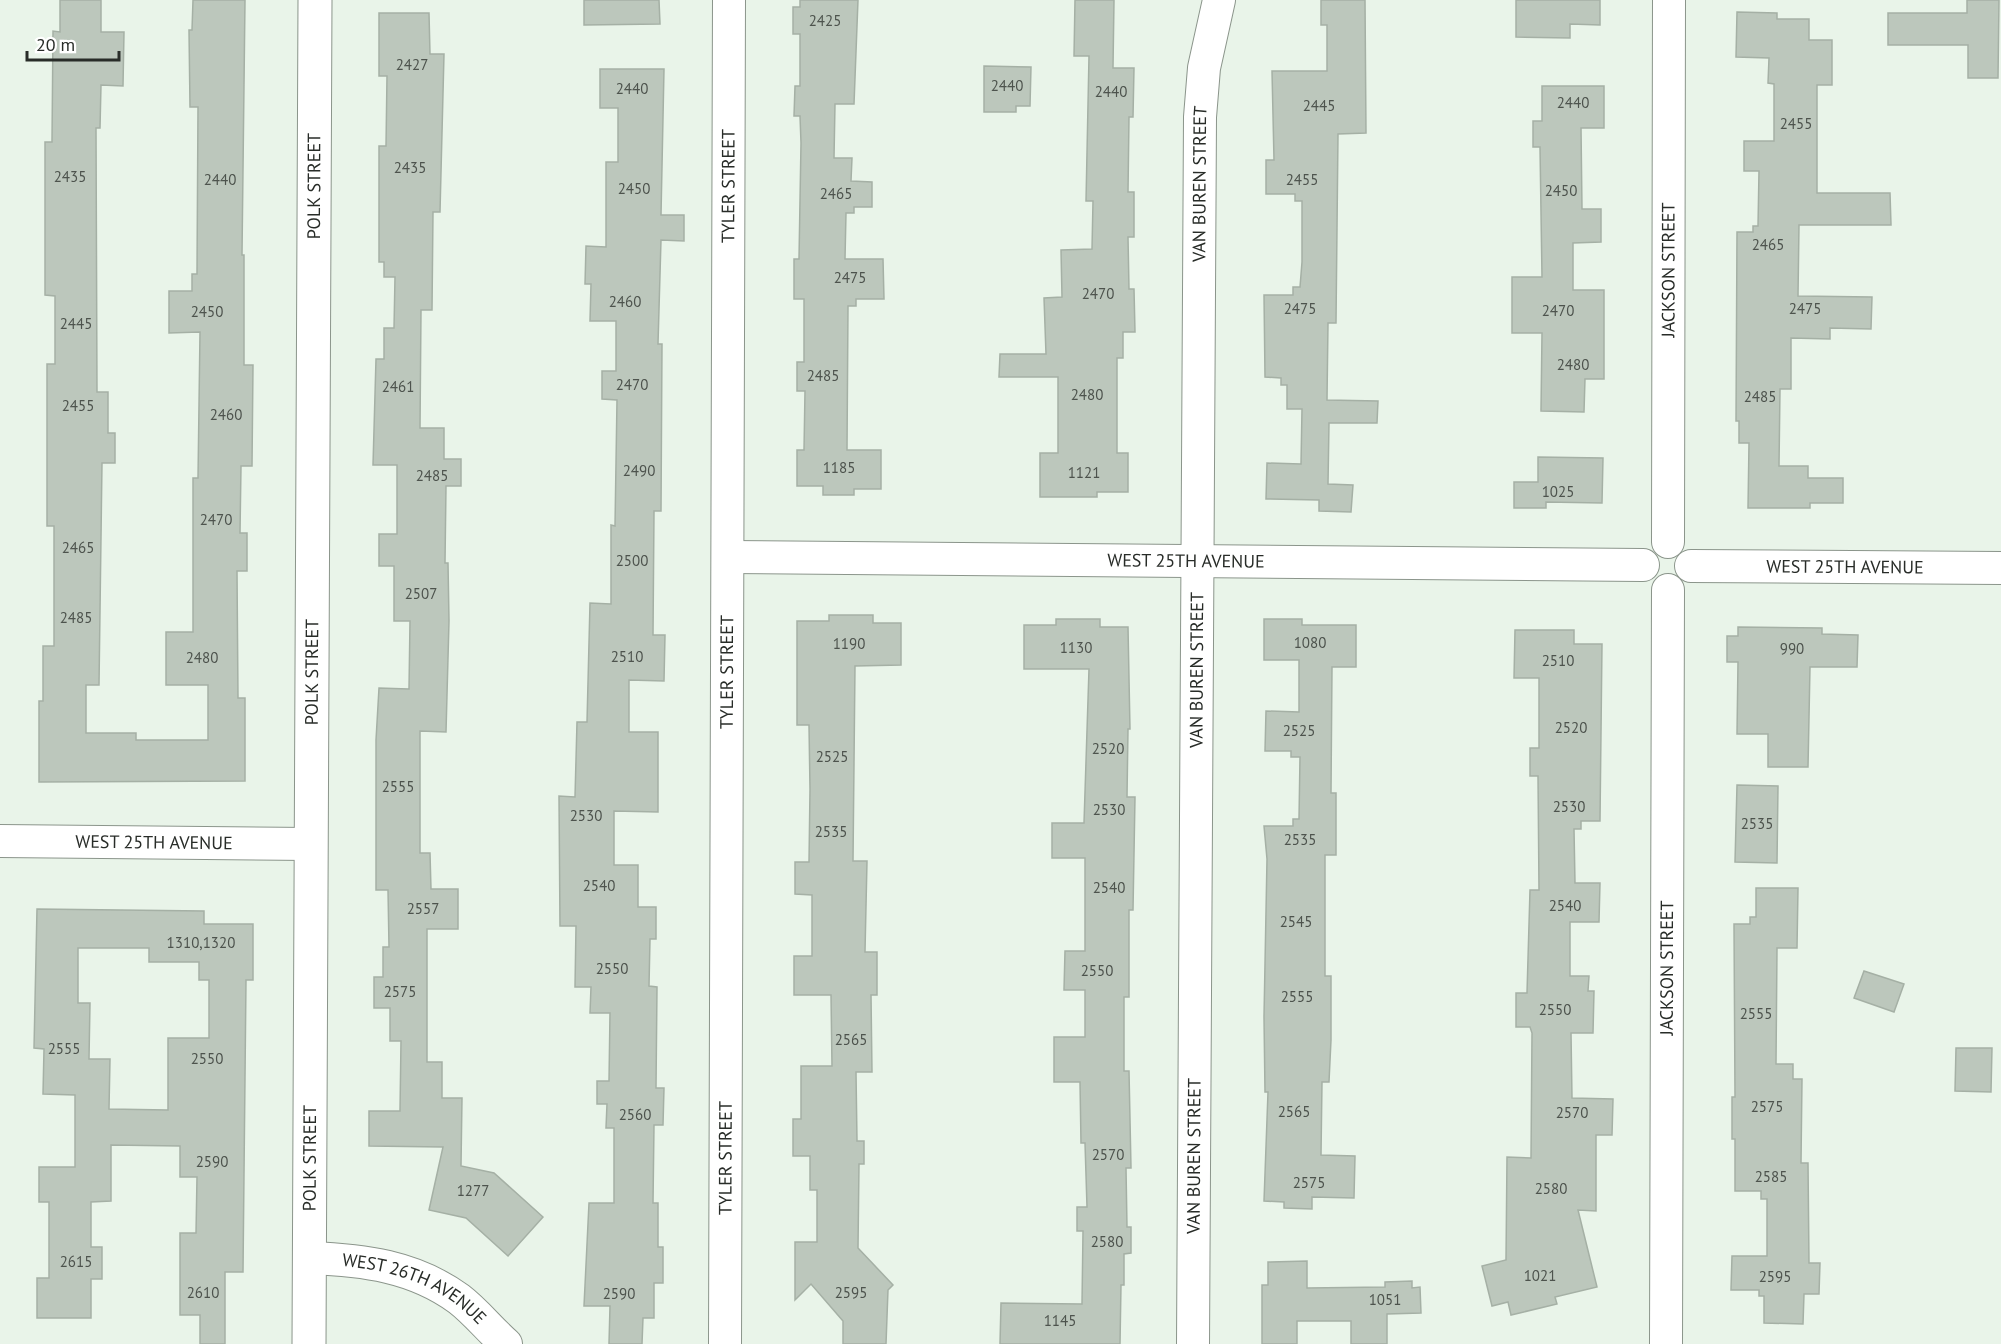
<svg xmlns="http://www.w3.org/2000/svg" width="2001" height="1344" font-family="'PT Sans',sans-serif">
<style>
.building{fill:#bcc7bc;stroke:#a5b0a5;stroke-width:1.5;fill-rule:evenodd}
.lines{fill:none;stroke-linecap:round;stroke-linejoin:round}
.street-casing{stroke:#8b958b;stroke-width:34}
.secondary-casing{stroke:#8b958b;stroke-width:35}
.street{stroke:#fff;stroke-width:32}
.secondary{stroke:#fff;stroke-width:33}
.labels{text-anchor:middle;stroke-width:6;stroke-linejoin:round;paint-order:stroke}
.number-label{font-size:15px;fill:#4d534d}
.street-label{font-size:18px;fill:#282c28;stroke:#fff}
</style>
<rect width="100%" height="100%" fill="#e9f4e9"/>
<g class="building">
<polygon points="60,0 101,0 101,32 124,32 123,86 101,85 100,128 96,128 97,392 108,392 108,433 115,433 115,463 102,463 99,685 86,685 86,733 136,733 136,740 208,740 208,685 166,685 166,632 193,632 193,478 198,478 200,332 169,333 169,291 192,291 192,274 197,274 198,107 190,107 189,30 192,30 193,0 245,0 242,255 244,255 244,365 253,365 252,466 241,466 240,533 247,533 247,571 237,571 238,698 245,698 245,781 39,782 39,701 43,701 43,646 54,646 54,526 47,526 47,364 55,364 55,296 45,295 45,142 52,142 53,31 60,32"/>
<polygon points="584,0 659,0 660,24 584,25"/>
<polygon points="800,0 858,0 854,104 835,104 834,158 852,158 851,181 872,182 872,207 854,207 854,213 846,213 845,259 883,259 884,299 856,299 856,306 848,306 847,450 881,450 881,489 854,489 854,495 823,495 823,486 797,486 797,450 804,450 805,391 797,391 797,362 804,362 804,299 794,299 794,259 799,259 801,143 800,116 794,116 795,86 800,86 800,34 793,34 793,7 800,7"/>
<polygon points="1075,0 1114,0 1113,68 1134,68 1133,117 1129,117 1128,192 1134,192 1134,237 1128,237 1129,289 1134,289 1135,332 1123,332 1123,358 1117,358 1117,453 1128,453 1128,492 1097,492 1097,497 1040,497 1040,453 1058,453 1058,377 999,377 1000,354 1046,354 1044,298 1062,297 1061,250 1092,249 1093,201 1086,201 1089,56 1074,56"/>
<polygon points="1321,0 1365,0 1366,133 1338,134 1336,323 1328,323 1327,400 1378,401 1377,423 1329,423 1328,484 1353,485 1351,512 1319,511 1319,500 1266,499 1267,463 1301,464 1302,409 1287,409 1287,385 1281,385 1281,378 1265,377 1264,295 1293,295 1293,287 1300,287 1302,262 1302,201 1295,201 1295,194 1266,194 1266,160 1274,160 1272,71 1327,71 1327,25 1321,25"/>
<polygon points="1516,0 1600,0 1600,25 1570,24 1570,38 1516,37"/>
<polygon points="1967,0 1999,0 1998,78 1968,78 1968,45 1888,45 1888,13 1967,13"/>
<polygon points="1737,12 1777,13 1777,19 1809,19 1809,40 1832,40 1832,85 1817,85 1817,193 1890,193 1891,225 1799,225 1798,296 1872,297 1871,329 1830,328 1830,339 1791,338 1791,389 1780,389 1779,466 1808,466 1808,478 1843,478 1843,503 1810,503 1810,508 1748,508 1749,443 1739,443 1739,421 1736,421 1737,232 1753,232 1753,226 1758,226 1759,171 1744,171 1744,141 1774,141 1774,84 1768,83 1769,58 1736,57"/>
<polygon points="379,13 429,13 430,54 444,54 440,212 433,212 432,310 421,310 420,428 444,428 444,459 461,459 461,486 446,486 445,563 448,563 449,621 446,732 420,731 420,853 430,853 431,889 458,889 458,929 427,929 427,1062 442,1062 442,1098 462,1098 461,1166 494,1173 543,1217 508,1256 466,1218 429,1210 443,1147 369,1146 369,1111 400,1111 401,1041 390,1041 390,1008 374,1008 374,977 383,977 383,947 389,947 388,890 376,890 376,740 379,688 409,689 410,621 394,621 394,566 379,566 379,534 397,534 397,465 373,465 376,359 384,359 384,328 394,328 395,277 384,277 384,262 379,262 379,146 386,146 387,76 379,76"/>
<polygon points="984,66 1031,67 1030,106 1016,106 1016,112 984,112"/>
<polygon points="600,69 664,69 661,215 684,215 684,241 661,240 658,344 662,344 661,511 654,511 653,635 665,635 664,681 629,680 629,732 658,732 658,812 614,811 614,865 638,865 638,907 656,907 656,939 650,939 649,986 657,987 656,1088 664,1088 663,1125 654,1125 653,1203 658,1203 658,1247 663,1247 663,1283 654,1283 654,1318 643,1318 642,1344 609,1344 610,1306 584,1306 589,1203 614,1203 614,1128 606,1128 607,1104 597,1104 597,1081 609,1081 610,1013 590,1013 591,987 575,987 576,926 560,926 559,796 575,797 577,722 587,722 590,603 611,604 611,525 615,526 617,400 602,399 602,371 616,371 616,321 590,321 591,284 585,284 586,246 606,247 606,162 618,162 618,108 600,108"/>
<polygon points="1542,86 1604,86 1604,128 1581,128 1582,209 1601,209 1601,242 1573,243 1573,290 1604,290 1604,379 1585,379 1584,412 1541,411 1542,333 1512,333 1512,277 1542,277 1540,147 1533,147 1533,121 1542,121"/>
<polygon points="1538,457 1603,458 1602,503 1546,502 1546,508 1514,508 1514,482 1538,482"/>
<polygon points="829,615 873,615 873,623 901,623 901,665 855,666 853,861 867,861 865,952 877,952 877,995 871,995 872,1072 856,1072 857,1141 864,1141 864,1164 859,1164 858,1248 893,1285 888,1290 886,1344 843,1344 843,1321 811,1284 795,1300 795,1242 817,1242 817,1190 810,1190 810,1156 793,1156 793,1119 801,1119 801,1066 832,1066 831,995 794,995 794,956 812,956 812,895 795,894 795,862 809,862 810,789 809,725 797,725 797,621 829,621"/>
<polygon points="1056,619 1100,619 1100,627 1128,627 1130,729 1128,729 1127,797 1135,797 1133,910 1129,910 1129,997 1124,997 1124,1071 1129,1071 1131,1168 1126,1168 1127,1227 1131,1227 1131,1253 1124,1254 1124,1285 1121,1285 1120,1344 1000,1344 1001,1303 1082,1304 1083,1231 1077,1231 1077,1207 1087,1207 1085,1143 1081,1143 1080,1082 1054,1082 1054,1037 1085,1037 1085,990 1064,990 1065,951 1085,951 1085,858 1052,858 1052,823 1084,823 1089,669 1024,669 1024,625 1056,625"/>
<polygon points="1264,619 1302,619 1302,625 1356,625 1356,667 1332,667 1331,793 1336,793 1336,855 1325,855 1325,976 1331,976 1331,1040 1329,1082 1322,1082 1321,1155 1355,1156 1354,1198 1312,1197 1312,1209 1284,1208 1284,1202 1264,1201 1268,1092 1265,1092 1264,1017 1267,859 1264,826 1293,826 1293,819 1299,819 1300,757 1291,757 1291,751 1265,751 1266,711 1299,712 1299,660 1264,660"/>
<polygon points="1738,627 1822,628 1822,634 1858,635 1857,667 1810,667 1808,767 1768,767 1768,734 1737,734 1738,662 1727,662 1727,636 1738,636"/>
<polygon points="1515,630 1574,630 1574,644 1602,644 1600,821 1581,821 1581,829 1574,829 1575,883 1600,883 1599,922 1570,922 1570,976 1589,976 1588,991 1594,991 1593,1033 1571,1033 1572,1098 1613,1099 1612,1135 1596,1135 1596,1211 1578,1210 1597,1287 1555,1297 1557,1304 1511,1315 1508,1302 1492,1306 1482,1266 1506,1260 1507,1157 1531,1158 1532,1033 1530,1027 1516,1027 1516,993 1527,993 1530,890 1539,890 1538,776 1530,776 1530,748 1539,748 1539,678 1514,678"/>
<polygon points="1737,785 1778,786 1777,863 1735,862"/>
<polygon points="1756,888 1798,888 1797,948 1777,948 1776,1064 1793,1064 1793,1079 1802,1079 1801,1163 1808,1163 1809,1263 1820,1263 1819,1294 1804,1294 1803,1324 1764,1323 1764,1296 1759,1296 1759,1290 1731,1290 1732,1256 1767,1256 1767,1199 1761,1199 1761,1191 1735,1191 1735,1139 1732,1139 1732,1097 1735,1097 1734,924 1750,924 1750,917 1756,917"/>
<path d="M 37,909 L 204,911 L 204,924 L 253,924 L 253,980 L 246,980 L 243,1272 L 225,1272 L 225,1344 L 200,1344 L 200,1315 L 180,1315 L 180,1233 L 196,1233 L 197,1177 L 180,1177 L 180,1146 L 111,1145 L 111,1201 L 91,1202 L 91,1247 L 102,1247 L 102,1279 L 91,1279 L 91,1318 L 37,1318 L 37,1278 L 49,1278 L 49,1202 L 39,1202 L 39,1167 L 75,1167 L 75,1095 L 43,1094 L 44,1049 L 34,1048 ZM 78,948 L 149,948 L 149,962 L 199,962 L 199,980 L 209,980 L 209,1038 L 168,1038 L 168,1110 L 109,1109 L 110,1059 L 89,1059 L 90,1003 L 78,1003 Z"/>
<polygon points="1864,971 1904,984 1894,1012 1854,998"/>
<polygon points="1956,1048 1992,1048 1991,1092 1955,1091"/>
<polygon points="1307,1261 1307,1288 1385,1287 1385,1282 1412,1281 1412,1288 1420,1287 1421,1313 1387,1314 1387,1344 1351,1344 1351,1321 1297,1321 1297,1344 1262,1344 1262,1285 1268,1285 1268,1262"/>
</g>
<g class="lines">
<g class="street-casing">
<g id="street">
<path id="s1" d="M 1668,542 L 1669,0"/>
<path id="s2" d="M 728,557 L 1643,565"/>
<path id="s3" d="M 1691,566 L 2001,568"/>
<path id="s4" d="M 0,841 L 309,844"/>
<path id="s5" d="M 310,1258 C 363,1260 414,1266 459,1299 C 476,1312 490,1330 506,1344"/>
<path id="s6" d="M 725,1344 L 729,0"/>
<path id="s7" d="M 1193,1344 L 1200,117 L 1204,68 L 1219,0"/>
<path id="s8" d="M 1666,1344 L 1668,590"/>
</g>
</g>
<g class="secondary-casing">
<g id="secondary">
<path id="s9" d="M 309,1344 L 315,0"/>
</g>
</g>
<use href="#street" class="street"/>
<use href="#secondary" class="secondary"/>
</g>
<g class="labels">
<g class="number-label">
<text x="825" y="26">2425</text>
<text x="412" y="70">2427</text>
<text x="1007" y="91">2440</text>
<text x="632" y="94">2440</text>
<text x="1111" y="97">2440</text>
<text x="1573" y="108">2440</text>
<text x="1319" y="111">2445</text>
<text x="1796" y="129">2455</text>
<text x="410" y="173">2435</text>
<text x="70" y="182">2435</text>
<text x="220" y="185">2440</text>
<text x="1302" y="185">2455</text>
<text x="634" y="194">2450</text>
<text x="1561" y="196">2450</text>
<text x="836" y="199">2465</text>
<text x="1768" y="250">2465</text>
<text x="850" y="283">2475</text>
<text x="1098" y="299">2470</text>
<text x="625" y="307">2460</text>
<text x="1300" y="314">2475</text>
<text x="1805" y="314">2475</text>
<text x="1558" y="316">2470</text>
<text x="207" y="317">2450</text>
<text x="76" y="329">2445</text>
<text x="1573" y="370">2480</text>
<text x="823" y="381">2485</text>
<text x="632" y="390">2470</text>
<text x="398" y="392">2461</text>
<text x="1087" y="400">2480</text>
<text x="1760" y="402">2485</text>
<text x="78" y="411">2455</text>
<text x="226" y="420">2460</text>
<text x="839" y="473">1185</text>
<text x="639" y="476">2490</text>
<text x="1084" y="478">1121</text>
<text x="432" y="481">2485</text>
<text x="1558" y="497">1025</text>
<text x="216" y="525">2470</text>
<text x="78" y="553">2465</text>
<text x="632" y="566">2500</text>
<text x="421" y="599">2507</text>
<text x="76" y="623">2485</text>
<text x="1310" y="648">1080</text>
<text x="849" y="649">1190</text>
<text x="1076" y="653">1130</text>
<text x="1792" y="654">990</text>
<text x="627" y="662">2510</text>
<text x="202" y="663">2480</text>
<text x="1558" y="666">2510</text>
<text x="1571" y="733">2520</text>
<text x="1299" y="736">2525</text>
<text x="1108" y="754">2520</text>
<text x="832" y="762">2525</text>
<text x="398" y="792">2555</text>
<text x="1569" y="812">2530</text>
<text x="1109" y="815">2530</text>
<text x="586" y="821">2530</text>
<text x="1757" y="829">2535</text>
<text x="831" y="837">2535</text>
<text x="1300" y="845">2535</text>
<text x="599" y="891">2540</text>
<text x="1109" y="893">2540</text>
<text x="1565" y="911">2540</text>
<text x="423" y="914">2557</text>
<text x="1296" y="927">2545</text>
<text x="201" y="948">1310,1320</text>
<text x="612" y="974">2550</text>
<text x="1097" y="976">2550</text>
<text x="400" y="997">2575</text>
<text x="1297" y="1002">2555</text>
<text x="1555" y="1015">2550</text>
<text x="1756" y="1019">2555</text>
<text x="851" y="1045">2565</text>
<text x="64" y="1054">2555</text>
<text x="207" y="1064">2550</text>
<text x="1767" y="1112">2575</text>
<text x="1294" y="1117">2565</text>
<text x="1572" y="1118">2570</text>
<text x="635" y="1120">2560</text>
<text x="1108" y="1160">2570</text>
<text x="212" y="1167">2590</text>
<text x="1771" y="1182">2585</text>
<text x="1309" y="1188">2575</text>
<text x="1551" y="1194">2580</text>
<text x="473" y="1196">1277</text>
<text x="1107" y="1247">2580</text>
<text x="76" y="1267">2615</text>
<text x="1540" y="1281">1021</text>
<text x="1775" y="1282">2595</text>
<text x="203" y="1298">2610</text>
<text x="851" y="1298">2595</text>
<text x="619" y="1299">2590</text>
<text x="1385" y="1305">1051</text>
<text x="1060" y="1326">1145</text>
</g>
<g class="street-label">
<text dy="6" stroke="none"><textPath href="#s7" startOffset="1160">VAN BUREN STREET</textPath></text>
<text dy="6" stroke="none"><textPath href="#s9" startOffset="1158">POLK STREET</textPath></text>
<text dy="6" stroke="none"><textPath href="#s6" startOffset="1158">TYLER STREET</textPath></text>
<text dy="6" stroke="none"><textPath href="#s1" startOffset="272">JACKSON STREET</textPath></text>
<text dy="6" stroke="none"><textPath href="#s2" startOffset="458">WEST 25TH AVENUE</textPath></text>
<text dy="6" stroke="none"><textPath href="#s3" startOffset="154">WEST 25TH AVENUE</textPath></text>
<text dy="6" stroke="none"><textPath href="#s7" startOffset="674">VAN BUREN STREET</textPath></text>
<text dy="6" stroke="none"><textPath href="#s9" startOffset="672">POLK STREET</textPath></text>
<text dy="6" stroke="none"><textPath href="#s6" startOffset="672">TYLER STREET</textPath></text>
<text dy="6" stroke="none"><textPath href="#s4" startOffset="154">WEST 25TH AVENUE</textPath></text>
<text dy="6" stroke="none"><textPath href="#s8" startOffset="376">JACKSON STREET</textPath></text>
<text dy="6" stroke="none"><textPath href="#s7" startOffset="188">VAN BUREN STREET</textPath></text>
<text dy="6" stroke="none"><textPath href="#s9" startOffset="186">POLK STREET</textPath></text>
<text dy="6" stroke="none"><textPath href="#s6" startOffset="186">TYLER STREET</textPath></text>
<text dy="6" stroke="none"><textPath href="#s5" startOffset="111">WEST 26TH AVENUE</textPath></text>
</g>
</g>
<path d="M27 51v9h92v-9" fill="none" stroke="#282c28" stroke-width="3"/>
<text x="36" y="51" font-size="18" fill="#282c28" stroke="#ffffff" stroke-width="4.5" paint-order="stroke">20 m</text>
</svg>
